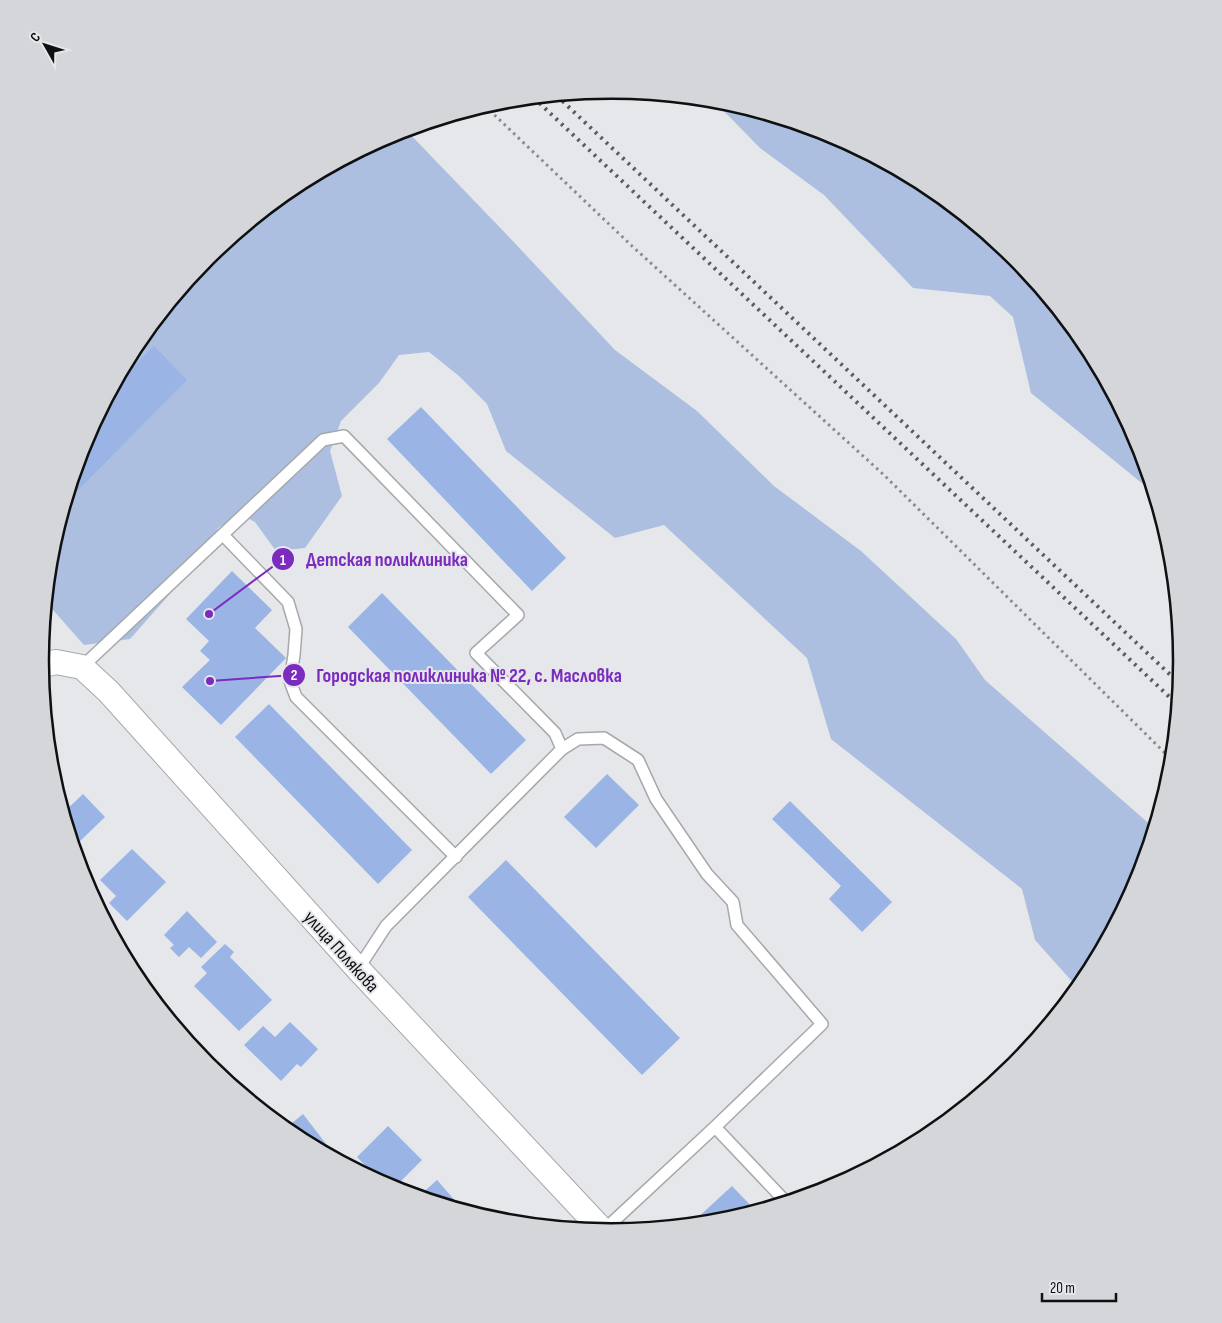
<svg xmlns="http://www.w3.org/2000/svg" width="1222" height="1323" font-family="'Sofia Sans Condensed',sans-serif">
<style>
.green{fill:#acbfe0}
.building{fill:#99b4e5}
.lines{fill:none;stroke-linecap:round;stroke-linejoin:round}
.lane-casing{stroke:#a6a8ab;stroke-width:14}
.street-casing{stroke:#a6a8ab;stroke-width:26}
.path{stroke:#898b8d;stroke-width:3;stroke-dasharray:2.5 4;stroke-linecap:butt}
.lane{stroke:#fff;stroke-width:11}
.street{stroke:#fff;stroke-width:24}
.rail{stroke:#5a5c5e;stroke-width:4;stroke-dasharray:2.5 5;stroke-linecap:butt}
.labels{text-anchor:middle;stroke-width:4;stroke-linejoin:round;paint-order:stroke}
.street-label{font-size:19px;fill:#0f1011;stroke:#e5e7eb}
.rim{fill:none;stroke:#0f1011;stroke-width:2.5}
.leader{fill:none;stroke:#7b2cbf;stroke-width:2}
.callout-dot{fill:#7b2cbf;stroke:#e5e7eb;stroke-width:2}
.mark-label{font-size:15px;text-anchor:middle;font-weight:bold;fill:#fff}
.callout-label{font-size:20px;text-anchor:middle;font-weight:bold;fill:#7b2cbf;stroke:#e5e7eb;stroke-width:4;stroke-linejoin:round;paint-order:stroke}
</style>
<rect width="100%" height="100%" fill="#e5e7eb"/>
<g class="green">
<polygon points="714,101 723,102 830,134 928,187 1015,258 1086,345 1139,443 1154,493 1031,393 1013,317 990,296 913,288 824,195 760,148"/>
<polygon points="406,130 510,238 615,350 697,411 774,486 861,551 956,639 985,680 1154,828 1138,880 1086,979 1078,988 1035,940 1022,889 831,739 807,658 664,525 615,538 506,451 487,404 459,376 429,352 399,355 379,383 341,421 330,451 342,496 305,548 276,551 255,522 240,514 218,528 207,552 130,639 84,645 46,602 51,550 84,443 136,344 207,258 294,187 393,134"/>
</g>
<g class="building">
<polygon points="154,346 187,380 77,491 71,484 84,443 113,387"/>
<polygon points="421,407 566,558 532,591 387,439"/>
<polygon points="232,571 272,610 255,628 286,658 221,725 182,687 210,660 200,651 209,641 186,619"/>
<polygon points="382,593 526,740 491,774 348,627"/>
<polygon points="269,704 412,850 378,884 235,737"/>
<polygon points="607,774 639,805 596,848 564,817"/>
<polygon points="83,794 105,817 74,847 62,810 64,812"/>
<polygon points="790,801 892,902 862,932 829,899 841,886 772,819"/>
<polygon points="132,849 166,882 127,921 109,903 116,896 100,880"/>
<polygon points="506,860 680,1038 642,1075 468,897"/>
<polygon points="187,911 217,942 201,958 189,947 179,957 170,948 174,945 164,935"/>
<polygon points="225,944 234,952 230,957 272,1000 239,1031 194,986 207,973 201,967"/>
<polygon points="290,1022 318,1049 301,1067 297,1064 281,1081 244,1045 263,1026 275,1037"/>
<polygon points="303,1114 330,1149 325,1153 294,1136 285,1129"/>
<polygon points="388,1126 422,1160 393,1189 384,1185 357,1157"/>
<polygon points="437,1180 464,1211 418,1197"/>
<polygon points="732,1186 756,1211 722,1222 699,1224 695,1220"/>
</g>
<g class="lines">
<g class="lane-casing">
<g id="lane">
<polyline points="223,535 288,602 296,629 294,655 290,681 296,697 456,857"/>
<polyline points="82,667 323,440 344,436 518,615 476,653 555,733 562,749 386,926 358,969"/>
<polyline points="562,749 578,739 604,738 638,760 656,799 707,874 733,902 737,925 822,1024 715,1127 603,1231"/>
<polyline points="715,1127 786,1202"/>
</g>
</g>
<g class="street-casing">
<polyline id="street" points="40,666 56,662 82,667 109,692 358,969 604,1232"/>
</g>
<polyline class="path" points="485,106 632,246 884,475 1172,760"/>
<use href="#lane" class="lane"/>
<use href="#street" class="street"/>
<g class="rail">
<polyline points="557,96 1180,684"/>
<polyline points="534,98 1178,705"/>
</g>
</g>
<g class="labels">
<g class="street-label">
<text transform="translate(342 951) rotate(48)" y="7">улица Полякова</text>
</g>
</g>
<path d="M0 0H1222V1323H0ZM49 661a562 562 0 1 1 1124 0a562 562 0 1 1-1124 0Z" fill="#d4d6da" fill-rule="evenodd"/>
<path class="rim" d="M49 661a562 562 0 1 1 1124 0a562 562 0 1 1-1124 0Z"/>
<path class="leader" d="M209 614L283 559M210 681L294 675"/>
<g class="callout-dot">
<circle cx="209" cy="614" r="5"/>
<circle cx="210" cy="681" r="5"/>
<circle cx="283" cy="559" r="12"/>
<circle cx="294" cy="675" r="12"/>
</g>
<g class="mark-label">
<text x="283" y="565">1</text>
<text x="294" y="680">2</text>
</g>
<g class="callout-label">
<text x="387" y="566">Детская поликлиника</text>
<text x="469" y="682">Городская поликлиника № 22, с. Масловка</text>
</g>
<g transform="translate(45 45) rotate(309)" stroke="#e5e7eb" stroke-width="4" paint-order="stroke">
<path d="M0-4L9 19L0 12L-9 19Z" fill="#0f1011"/>
<text y="-8" font-size="14" font-weight="bold" text-anchor="middle" fill="#0f1011">С</text>
</g>
<path d="M1042 1293v8h74v-8" fill="none" stroke="#0f1011" stroke-width="2.5"/>
<text x="1050" y="1293" font-size="15" fill="#0f1011" stroke="#e5e7eb" stroke-width="4" paint-order="stroke">20 m</text>
</svg>
